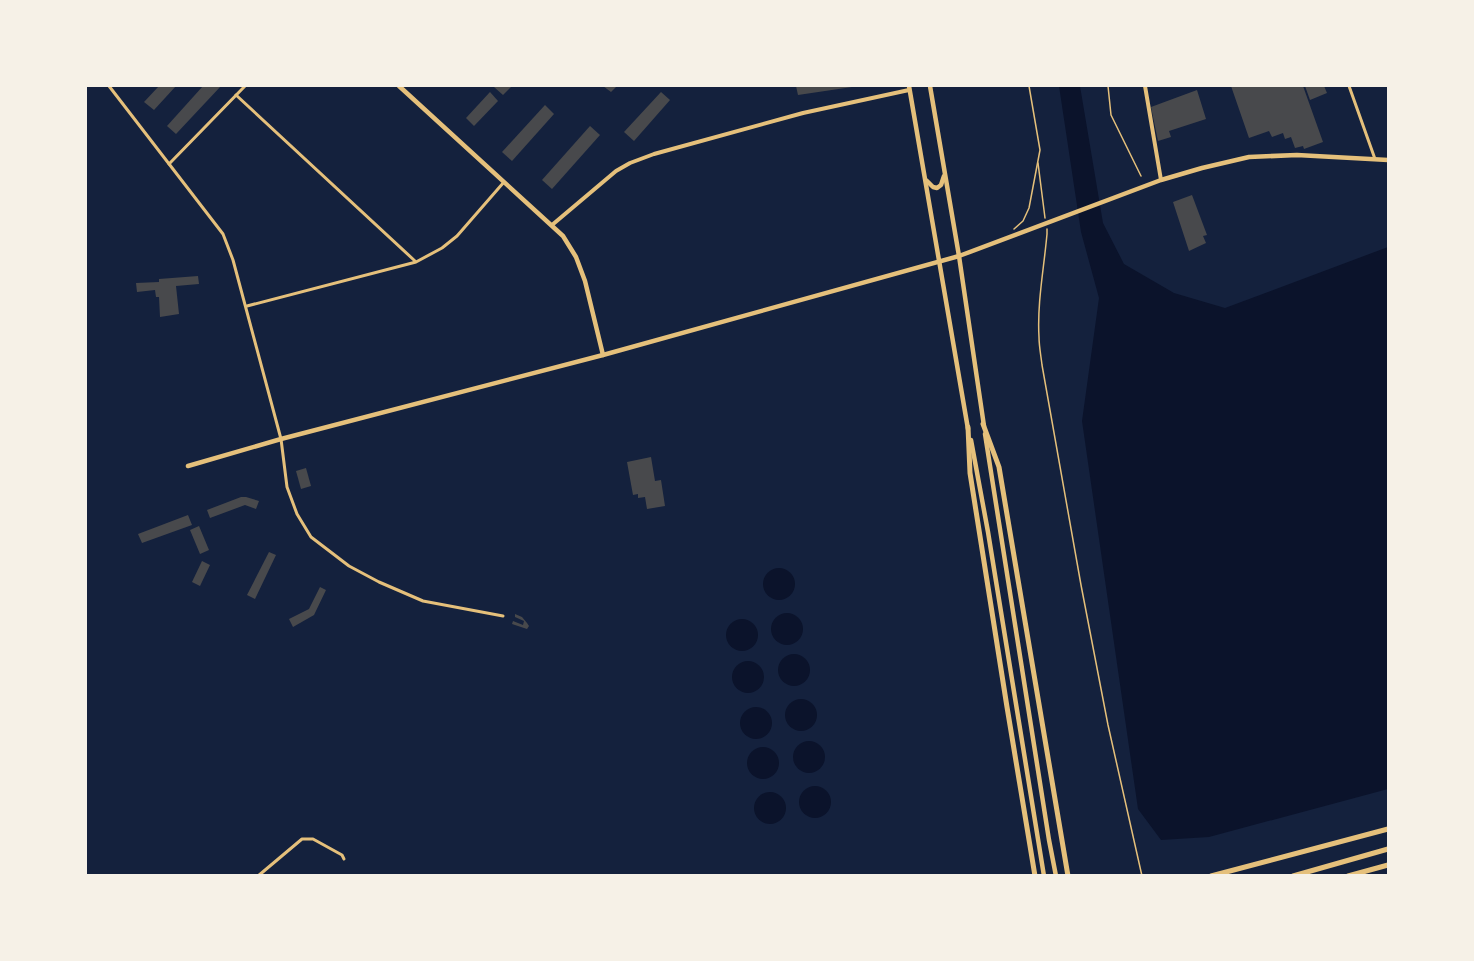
<svg xmlns="http://www.w3.org/2000/svg" width="1474" height="961" font-family="Karla,sans-serif">
<style>
.water{fill:#0b132b}
.building{fill:#48494c}
.lines{fill:none;stroke-linecap:round;stroke-linejoin:round}
.path{stroke:#e5c07b;stroke-width:1.5}
.minor{stroke:#e5c07b;stroke-width:3}
.tertiary{stroke:#e5c07b;stroke-width:4}
.secondary{stroke:#e5c07b;stroke-width:4.5}
.primary{stroke:#e5c07b;stroke-width:5}
.trunk{stroke:#e5c07b;stroke-width:5}
</style>
<rect width="100%" height="100%" fill="#14213d"/>
<g class="water">
<polygon points="1059,86 1080,86 1103,223 1124,264 1174,293 1225,308 1388,247 1388,789 1209,837 1161,840 1138,809 1082,421 1099,298 1081,232"/>
<circle cx="779" cy="584" r="16"/>
<circle cx="787" cy="629" r="16"/>
<circle cx="742" cy="635" r="16"/>
<circle cx="794" cy="670" r="16"/>
<circle cx="748" cy="677" r="16"/>
<circle cx="801" cy="715" r="16"/>
<circle cx="756" cy="723" r="16"/>
<circle cx="809" cy="757" r="16"/>
<circle cx="763" cy="763" r="16"/>
<circle cx="815" cy="802" r="16"/>
<circle cx="770" cy="808" r="16"/>
</g>
<g class="building">
<polygon points="159,86 176,86 154,110 144,102"/>
<polygon points="203,86 221,86 176,134 167,126"/>
<polygon points="495,86 512,86 503,95 494,87"/>
<polygon points="603,86 617,86 611,92"/>
<polygon points="796,86 852,86 852,87 798,95"/>
<polygon points="1231,86 1303,86 1323,142 1304,149 1303,146 1295,148 1291,137 1285,139 1283,133 1272,137 1269,131 1249,138"/>
<polygon points="1305,86 1324,86 1327,93 1310,100"/>
<polygon points="1197,90 1206,119 1169,131 1171,137 1158,141 1151,107"/>
<polygon points="490,92 498,101 474,126 466,118"/>
<polygon points="661,92 670,100 634,141 624,132"/>
<polygon points="545,105 554,114 512,161 502,152"/>
<polygon points="590,126 600,135 552,189 542,180"/>
<polygon points="1192,195 1207,235 1203,236 1206,243 1189,251 1173,202"/>
<polygon points="198,276 199,284 176,286 179,314 160,317 159,297 156,297 155,290 137,292 136,283 159,282 159,279"/>
<polygon points="651,457 655,481 661,480 665,506 647,509 645,497 638,498 638,494 633,495 627,462"/>
<polygon points="306,468 311,486 301,489 296,471"/>
<polygon points="241,497 246,497 259,501 256,509 245,505 210,518 207,510"/>
<polygon points="188,515 192,525 142,543 138,534"/>
<polygon points="199,526 209,550 200,554 190,530"/>
<polygon points="269,552 276,555 255,599 247,595"/>
<polygon points="202,561 210,565 200,586 192,582"/>
<polygon points="320,587 326,590 314,615 293,627 289,619 309,609"/>
<polygon points="515,614 522,617 527,623 529,626 527,629 512,624 513,621 523,625 524,621 515,617"/>
</g>
<g class="lines">
<g class="path">
<polyline points="1108,86 1111,115 1141,176"/>
<polyline points="1038,163 1045,218"/>
<polyline points="1014,229 1023,221 1029,208 1040,150 1029,86"/>
<path d="M 1047,229 L 1047,234 C 1044,268 1037,303 1039,337 C 1039,346 1041,356 1042,365 L 1081,585 L 1108,725 L 1142,876"/>
</g>
<g class="minor">
<polyline points="109,86 223,234 233,260 281,439 287,487 297,514 311,537 349,566 379,582 423,601 503,616"/>
<polyline points="1349,86 1375,159"/>
<polyline points="236,95 415,261"/>
<polyline points="169,164 245,86"/>
<polyline points="247,306 416,262 442,248 457,236 504,182"/>
<polyline points="258,876 302,839 313,839 342,855 344,859"/>
</g>
<g class="tertiary">
<polyline points="1145,86 1161,180"/>
<polyline points="552,225 616,171 630,163 654,154 803,113 909,90"/>
</g>
<g class="secondary">
<polyline points="399,86 563,236 576,257 585,281 603,355"/>
<polyline points="909,86 968,429"/>
<polyline points="930,86 959,256 984,426"/>
<polyline points="927,181 933,187 937,188 941,185 944,176"/>
<polyline points="985,434 1049,840 1056,876"/>
<polyline points="971,440 988,532 1044,876"/>
<polyline points="188,466 281,439 603,355 959,256 1161,180 1202,168 1249,157 1297,155 1388,160"/>
</g>
<g class="primary">
<polyline points="983,424 999,467 1068,876"/>
<polyline points="968,427 970,473 1007,707 1035,876"/>
<polyline points="1211,876 1388,829"/>
</g>
<g class="trunk">
<polyline points="1293,876 1388,849"/>
<polyline points="1348,876 1388,865"/>
</g>
</g>
<rect width="1474" height="961" fill="none" stroke="#f6f1e7" stroke-width="174"/>
</svg>
